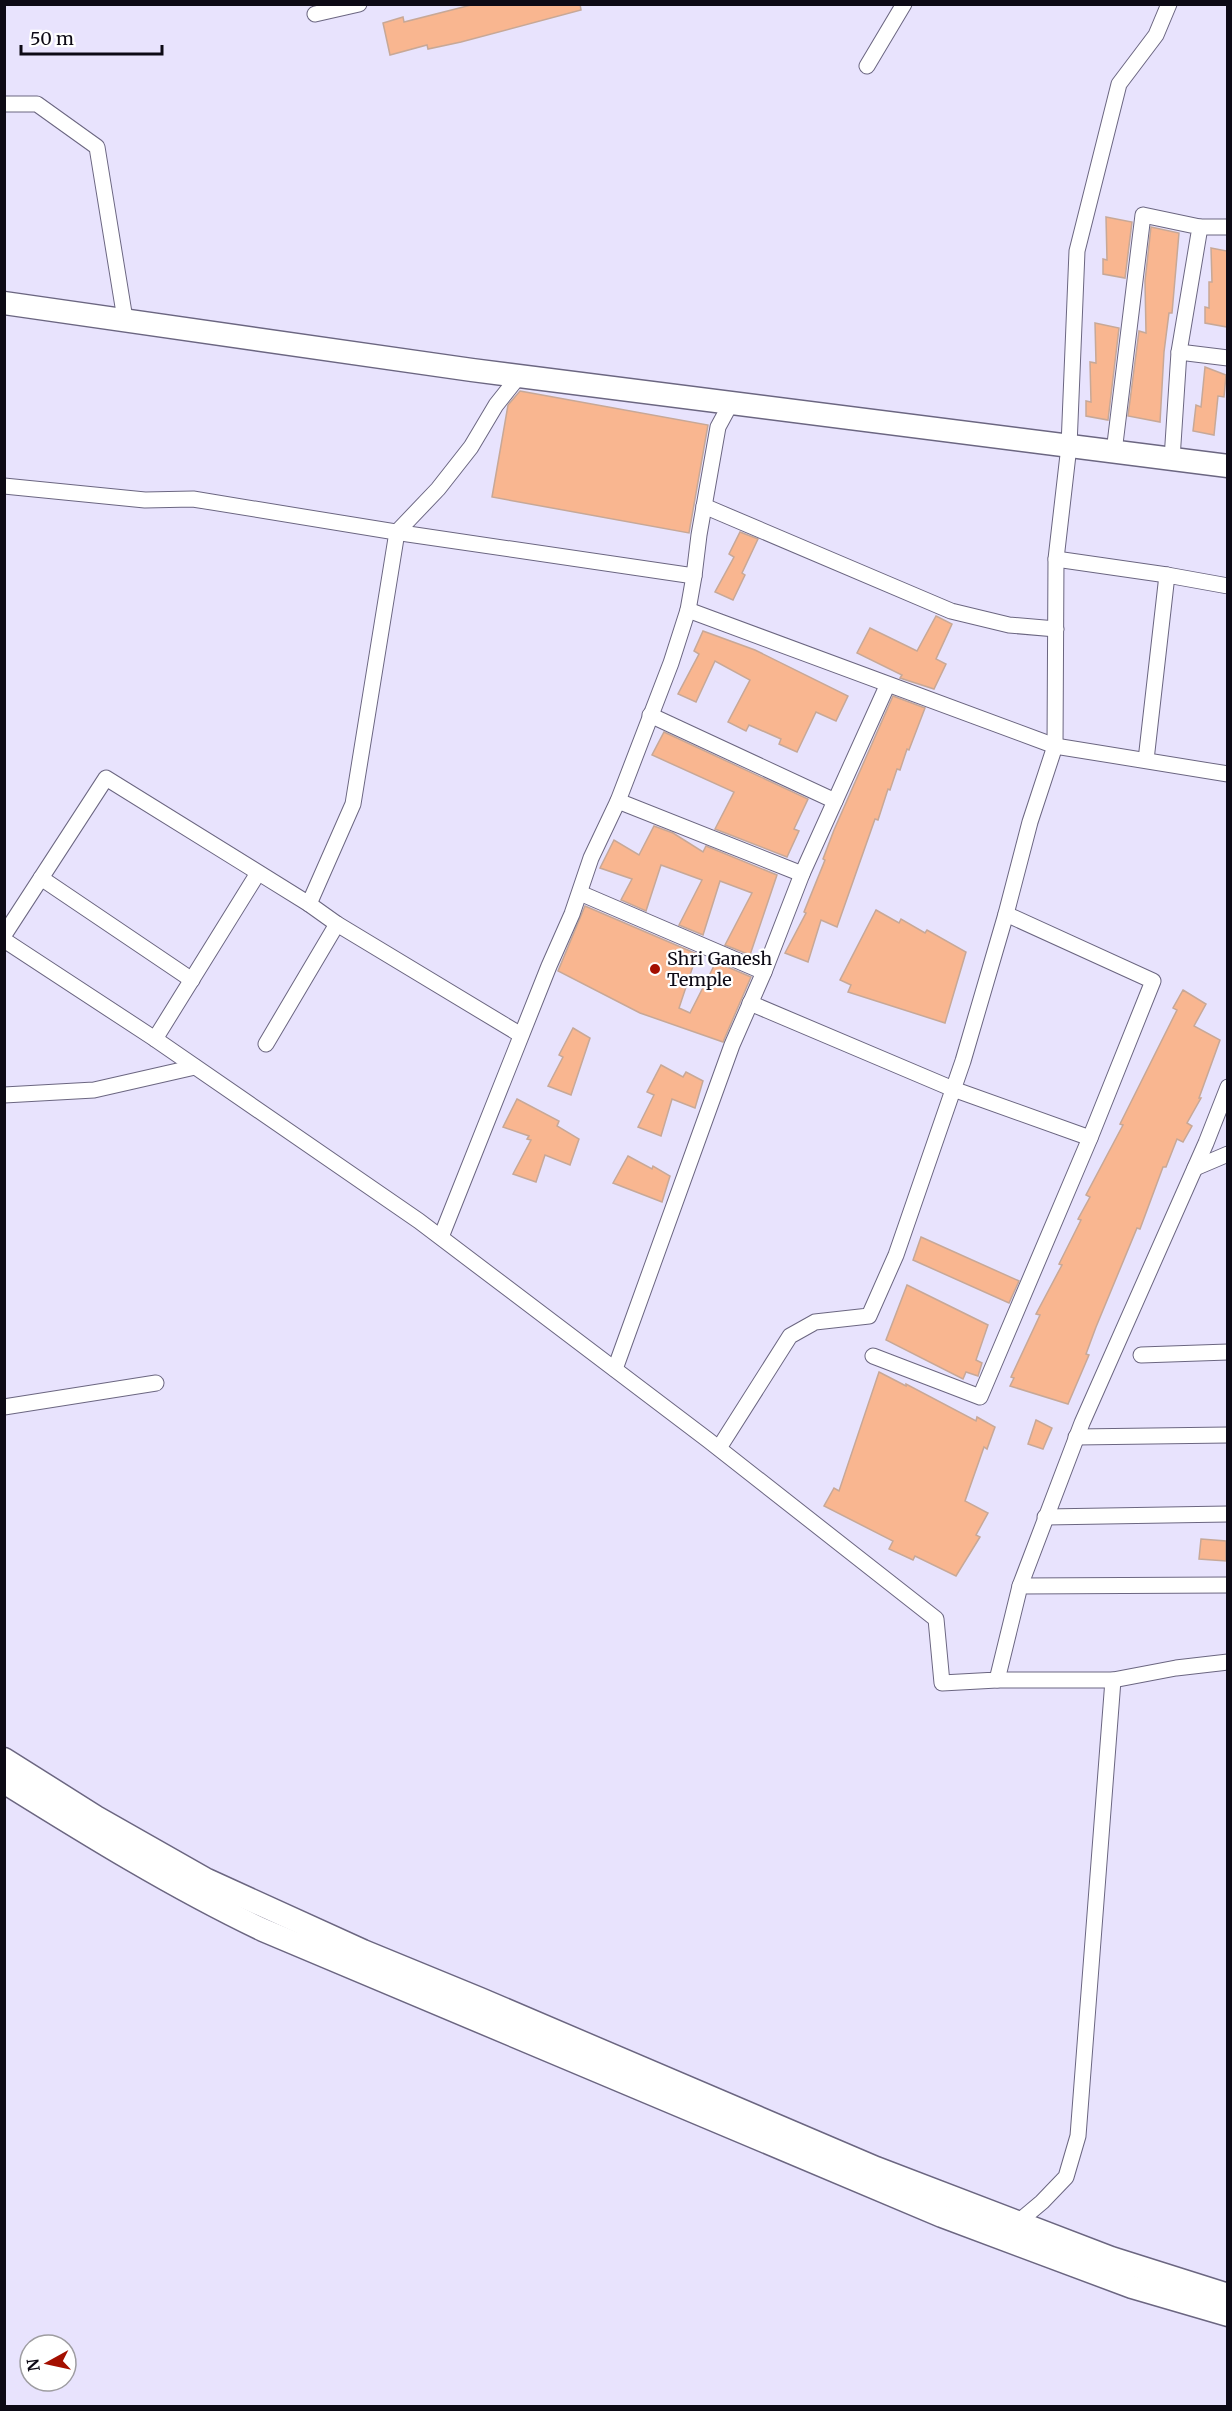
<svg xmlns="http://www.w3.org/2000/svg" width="1232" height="2411" font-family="Merriweather,serif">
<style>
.building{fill:#f9b690;stroke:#c7a897;stroke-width:1.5}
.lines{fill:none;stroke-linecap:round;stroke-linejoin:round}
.street-casing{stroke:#6b6681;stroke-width:17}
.secondary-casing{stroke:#6b6681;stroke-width:25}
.street{stroke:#fff;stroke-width:15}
.secondary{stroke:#fff;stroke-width:22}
.poi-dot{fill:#a40f00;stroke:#fff;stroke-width:2}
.labels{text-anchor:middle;stroke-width:4.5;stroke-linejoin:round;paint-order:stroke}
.poi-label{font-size:18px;fill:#0d0a15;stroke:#fff;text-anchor:start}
</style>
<rect width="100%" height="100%" fill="#e8e3fd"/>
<g class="building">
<polygon points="475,4 580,4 581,10 461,42 428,49 427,45 390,55 383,23 403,17 404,22"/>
<polygon points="1106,217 1132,222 1125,278 1103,274 1103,259 1107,260"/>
<polygon points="1151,227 1179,233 1172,313 1169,313 1164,352 1160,422 1128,416 1139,331 1146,333 1145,281"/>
<polygon points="1211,248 1227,251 1227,327 1205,323 1205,307 1209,308 1209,282 1212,282"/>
<polygon points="1095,323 1119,328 1108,420 1086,416 1086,401 1091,402 1090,362 1096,363"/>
<polygon points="1205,367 1226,375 1224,397 1218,396 1214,435 1193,431 1196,405 1201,407"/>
<polygon points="520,391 708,425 689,533 492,497 508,405"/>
<polygon points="740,532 758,539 742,573 745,575 733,600 715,592 734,557 729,554"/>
<polygon points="936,616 952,624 936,659 946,664 934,689 900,678 902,675 857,653 870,628 917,651"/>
<polygon points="703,631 755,650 848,696 836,721 816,712 797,752 779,744 781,739 749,725 746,731 728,722 750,680 715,661 696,702 678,694 699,654 694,651"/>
<polygon points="893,696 925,708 909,750 907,749 900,770 897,769 890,790 888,789 878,820 875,819 837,927 821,920 808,962 785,953 806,913 804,912 825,860 823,859 834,830"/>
<polygon points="664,732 808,799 794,829 799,831 787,857 715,829 734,792 652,755"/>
<polygon points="654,826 673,833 703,852 706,846 777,875 750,955 725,945 752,893 720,881 703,935 679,925 702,880 661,865 646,911 621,900 632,879 600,868 614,840 639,855"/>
<polygon points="585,906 697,954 679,1008 690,1013 716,962 751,977 723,1042 640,1013 558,971"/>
<polygon points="876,910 899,923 901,919 925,933 927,930 966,952 945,1023 848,992 851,985 840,980"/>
<polygon points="1183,990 1206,1004 1194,1026 1220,1040 1199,1098 1201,1098 1187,1123 1192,1126 1183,1142 1177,1139 1166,1167 1163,1167 1140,1229 1137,1228 1096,1327 1086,1354 1089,1355 1068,1404 1010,1386 1014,1378 1011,1377 1040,1315 1036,1314 1062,1265 1059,1264 1081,1220 1078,1219 1090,1197 1086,1195 1123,1125 1120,1124 1177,1010 1173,1008"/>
<polygon points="573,1028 590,1038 571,1095 548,1086 563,1057 559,1055"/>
<polygon points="661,1065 683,1077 686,1072 703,1081 695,1108 672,1099 661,1136 638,1127 654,1095 647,1092"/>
<polygon points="517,1099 559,1121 557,1126 579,1139 570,1165 545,1155 536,1182 513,1174 531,1140 527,1139 529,1136 503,1127"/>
<polygon points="628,1156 652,1169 653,1166 670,1176 662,1202 613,1183"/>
<polygon points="921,1237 1019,1281 1009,1303 913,1260"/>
<polygon points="907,1285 988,1325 976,1360 982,1363 978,1376 966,1372 963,1379 886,1340"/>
<polygon points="879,1372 906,1386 906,1384 976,1421 977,1417 995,1427 987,1449 984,1447 965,1501 988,1513 976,1535 980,1537 956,1576 915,1556 913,1560 889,1549 893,1541 824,1506 834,1488 839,1491"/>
<polygon points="1036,1420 1052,1428 1043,1449 1028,1444"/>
<polygon points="1201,1539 1226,1541 1226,1561 1199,1559"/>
</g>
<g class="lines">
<g class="street-casing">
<g id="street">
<polyline points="315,14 359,4"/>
<polyline points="867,66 904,4"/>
<polyline points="4,104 37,104 97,147 125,319"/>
<polyline points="1200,227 1228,227"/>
<polyline points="1179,352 1228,358"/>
<polyline points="1114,452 1143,215 1200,227 1179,352 1172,459"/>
<polyline points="4,486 145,500 193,499 408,534 694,576 699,535 718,427 731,403"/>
<polyline points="704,506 951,611 1009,625 1056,629"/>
<polyline points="1056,559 1167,575"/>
<polyline points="688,610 1055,746 1228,774"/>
<polyline points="650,715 835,801"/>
<polyline points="1146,760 1167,575 1228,586"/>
<polyline points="618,801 802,874"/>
<polyline points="41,878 192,980"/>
<polyline points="580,893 764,972 802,874 887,686"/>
<polyline points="309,904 337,924 521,1035"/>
<polyline points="4,935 106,778 309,904 353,804 397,532 438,489 471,447 496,405 519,376"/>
<polyline points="4,940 155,1039 419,1221 708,1440 936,1619 942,1683 997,1680 1020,1586 1228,1585"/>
<polyline points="750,1003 953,1089 1090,1138"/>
<polyline points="155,1039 258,873"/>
<polyline points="266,1044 337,924"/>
<polyline points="4,1095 94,1090 195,1067"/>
<polyline points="1195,1168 1228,1154"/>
<polyline points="441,1237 549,966 572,914 591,858 618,801 671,663 688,610 694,576"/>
<polyline points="1141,1355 1228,1352"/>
<polyline points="873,1356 980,1397 1090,1138 1153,981 1006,914"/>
<polyline points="615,1369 732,1045 764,972"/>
<polyline points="4,1407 156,1383"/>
<polyline points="1076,1437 1228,1435"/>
<polyline points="719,1448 790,1336 815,1322 869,1316 896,1255 963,1061 1006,914 1030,822 1055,746 1056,559 1069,446 1077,251 1119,84 1156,35 1169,4"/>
<polyline points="1045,1517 1228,1514"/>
<polyline points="1020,1586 1082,1423 1206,1143 1228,1087"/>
<polyline points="997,1680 1113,1680 1176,1668 1228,1662"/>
<polyline points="1017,2223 1042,2202 1066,2177 1078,2136 1113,1680"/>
</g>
</g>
<g class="secondary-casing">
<g id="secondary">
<polyline points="4,303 472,370 1228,466"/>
<polyline points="4,1759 96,1817 207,1880 363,1951 480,1999 876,2168 1111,2258 1228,2295"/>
<path d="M 4,1782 C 89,1835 173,1887 263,1930 L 942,2216 L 1132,2287 L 1228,2315"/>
</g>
</g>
<use href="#street" class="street"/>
<use href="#secondary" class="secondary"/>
</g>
<circle class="poi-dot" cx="655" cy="969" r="6"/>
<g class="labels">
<g class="poi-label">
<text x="667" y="965">Shri Ganesh<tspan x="667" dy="21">Temple</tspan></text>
</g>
</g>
<rect width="1232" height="2411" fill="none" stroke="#0d0a15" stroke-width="12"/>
<g transform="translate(48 2363) rotate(262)"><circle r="28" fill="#ffffff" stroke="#9e9da1" stroke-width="1.5"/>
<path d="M0-4.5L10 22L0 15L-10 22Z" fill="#a40f00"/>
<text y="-9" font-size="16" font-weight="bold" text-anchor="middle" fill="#0d0a15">N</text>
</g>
<path d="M21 45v9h141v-9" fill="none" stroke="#0d0a15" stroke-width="3"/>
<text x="30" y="45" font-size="18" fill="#0d0a15" stroke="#ffffff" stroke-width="4.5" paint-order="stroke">50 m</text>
</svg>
